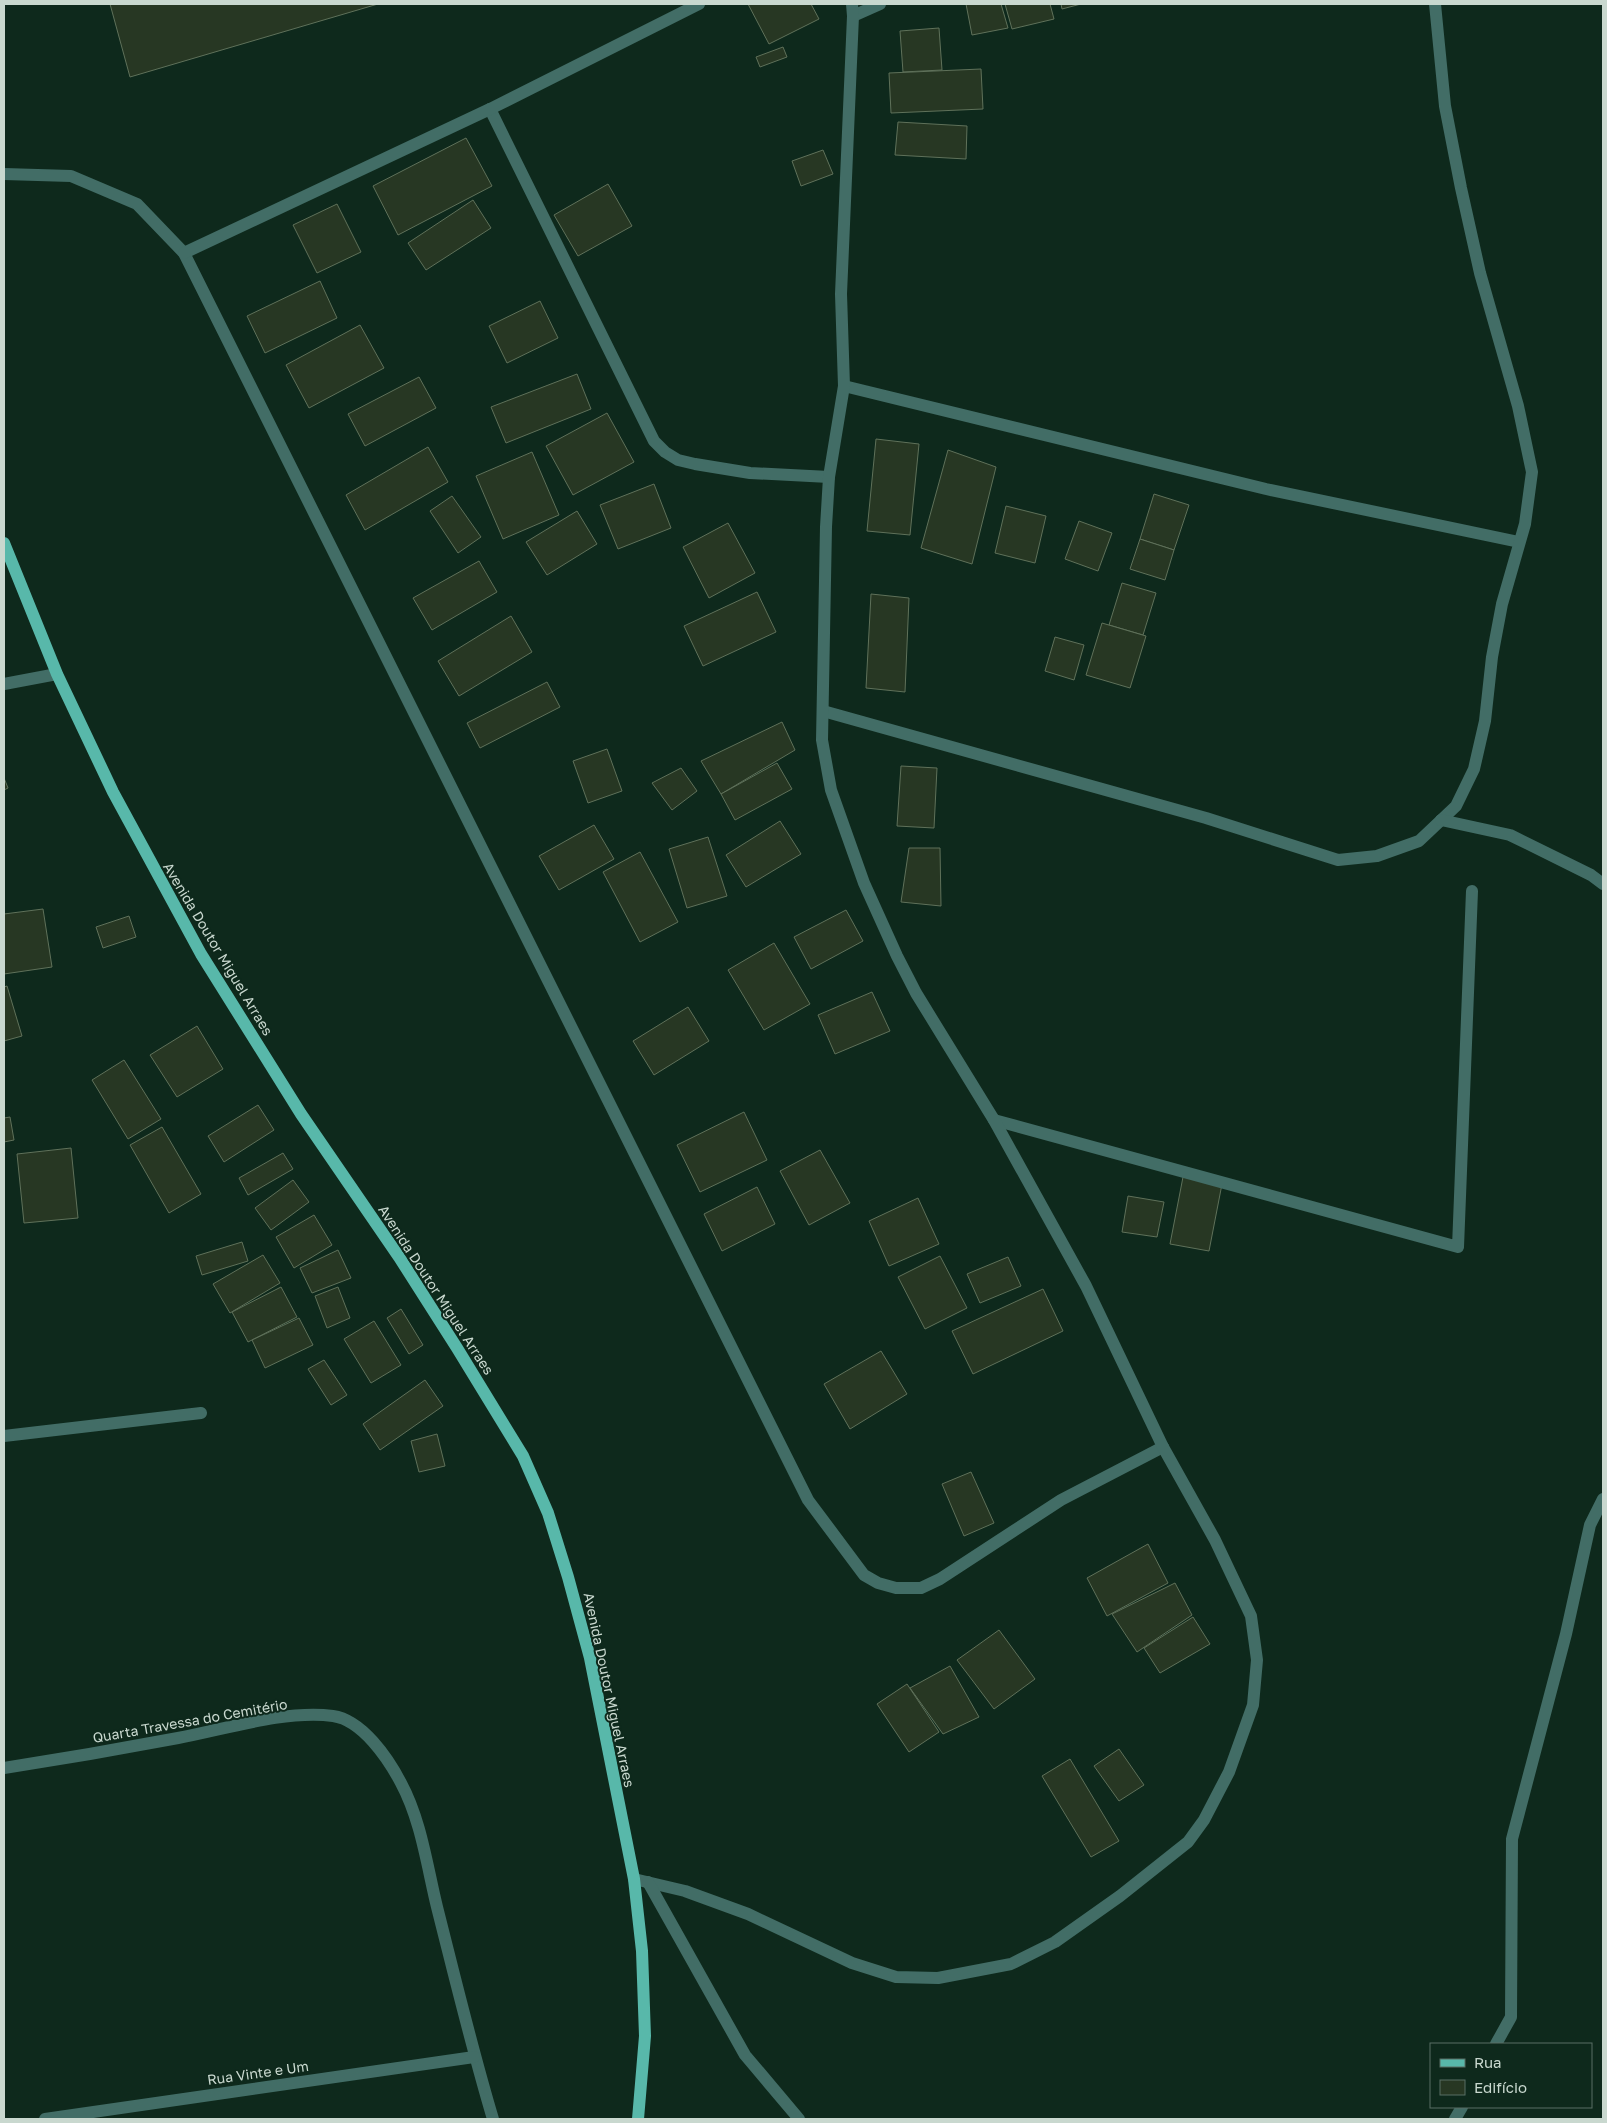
<svg xmlns="http://www.w3.org/2000/svg" width="1607" height="2123" font-family="'Golos Text',sans-serif">
<style>
.building{fill:#273723;stroke:#5f715a}
.lines{fill:none;stroke-linecap:round;stroke-linejoin:round}
.minor{stroke:#426d66;stroke-width:12}
.major{stroke:#58b8aa;stroke-width:12}
.labels{text-anchor:middle;stroke-width:4;stroke-linejoin:round;paint-order:stroke}
.street-label{font-size:14px;fill:#c9d8cf;stroke:#0e291c}
</style>
<rect width="100%" height="100%" fill="#0e291c"/>
<g class="building">
<polygon points="110,4 378,4 130,77"/>
<polygon points="748,4 811,4 819,19 769,44"/>
<polygon points="966,4 1001,4 1008,28 972,35"/>
<polygon points="1005,4 1050,4 1054,19 1012,29"/>
<polygon points="1061,4 1081,4 1062,9"/>
<polygon points="939,28 942,70 903,72 900,31"/>
<polygon points="783,47 787,57 760,67 756,57"/>
<polygon points="981,69 983,109 891,113 889,73"/>
<polygon points="898,122 967,126 966,159 895,155"/>
<polygon points="466,138 492,186 398,235 373,186"/>
<polygon points="823,150 833,174 801,186 792,161"/>
<polygon points="608,184 632,226 578,256 554,215"/>
<polygon points="473,200 491,228 426,270 408,243"/>
<polygon points="337,204 361,252 317,273 293,225"/>
<polygon points="320,281 337,318 265,353 247,316"/>
<polygon points="540,301 558,338 507,363 489,326"/>
<polygon points="360,325 384,368 309,408 286,365"/>
<polygon points="577,374 591,409 506,443 491,407"/>
<polygon points="419,377 436,408 365,446 348,414"/>
<polygon points="607,413 634,462 573,495 546,446"/>
<polygon points="876,439 919,444 910,535 867,531"/>
<polygon points="428,447 448,482 365,530 346,495"/>
<polygon points="948,450 996,467 972,564 921,548"/>
<polygon points="532,452 559,515 503,539 476,476"/>
<polygon points="654,484 671,528 618,549 600,505"/>
<polygon points="1154,494 1189,505 1174,550 1140,539"/>
<polygon points="452,496 481,537 458,553 430,511"/>
<polygon points="1006,506 1046,516 1035,563 995,553"/>
<polygon points="577,511 597,544 547,575 526,542"/>
<polygon points="1079,521 1112,533 1098,571 1065,559"/>
<polygon points="728,523 755,573 709,598 683,547"/>
<polygon points="1140,539 1174,550 1165,580 1130,569"/>
<polygon points="479,561 497,592 432,630 413,598"/>
<polygon points="1122,583 1156,593 1143,635 1109,625"/>
<polygon points="757,592 776,632 703,666 684,626"/>
<polygon points="871,594 909,598 905,692 866,688"/>
<polygon points="511,616 532,652 459,696 438,661"/>
<polygon points="1102,623 1146,636 1130,688 1086,675"/>
<polygon points="1055,637 1084,645 1074,680 1045,671"/>
<polygon points="547,682 560,707 480,748 467,723"/>
<polygon points="782,722 795,750 721,794 701,761"/>
<polygon points="607,749 622,791 588,803 573,761"/>
<polygon points="777,763 792,789 735,820 721,794"/>
<polygon points="901,766 937,768 934,828 897,826"/>
<polygon points="681,768 697,791 672,810 652,783"/>
<polygon points="4,778 8,788 4,790"/>
<polygon points="780,821 801,854 746,887 726,855"/>
<polygon points="594,825 614,859 559,890 539,856"/>
<polygon points="708,837 727,896 687,908 669,849"/>
<polygon points="909,848 940,848 941,906 901,902"/>
<polygon points="640,852 678,922 640,942 603,872"/>
<polygon points="43,909 52,967 4,974 4,914"/>
<polygon points="846,910 863,941 811,969 794,937"/>
<polygon points="129,916 136,937 103,948 96,927"/>
<polygon points="774,943 810,1004 764,1030 728,970"/>
<polygon points="7,986 22,1036 4,1041 4,987"/>
<polygon points="872,992 890,1031 835,1054 818,1015"/>
<polygon points="688,1007 709,1041 654,1075 633,1041"/>
<polygon points="197,1026 223,1069 177,1097 150,1055"/>
<polygon points="124,1060 161,1119 128,1139 92,1080"/>
<polygon points="258,1105 274,1130 224,1162 208,1136"/>
<polygon points="744,1112 767,1160 700,1192 677,1145"/>
<polygon points="10,1117 14,1140 4,1142 4,1118"/>
<polygon points="162,1127 201,1194 169,1213 130,1145"/>
<polygon points="71,1148 78,1218 24,1223 17,1154"/>
<polygon points="820,1150 850,1203 809,1225 780,1171"/>
<polygon points="283,1153 293,1169 248,1195 239,1178"/>
<polygon points="1183,1177 1222,1184 1209,1251 1170,1244"/>
<polygon points="293,1180 309,1202 271,1230 255,1208"/>
<polygon points="757,1187 775,1224 722,1251 704,1214"/>
<polygon points="1128,1196 1164,1202 1157,1237 1122,1232"/>
<polygon points="918,1198 939,1244 889,1266 869,1221"/>
<polygon points="314,1215 332,1245 294,1268 276,1237"/>
<polygon points="242,1242 248,1261 202,1275 196,1256"/>
<polygon points="338,1250 351,1278 312,1293 300,1268"/>
<polygon points="263,1255 280,1283 230,1313 213,1284"/>
<polygon points="940,1256 967,1308 925,1329 898,1277"/>
<polygon points="1008,1257 1021,1286 980,1303 967,1274"/>
<polygon points="281,1287 297,1317 248,1342 232,1312"/>
<polygon points="338,1287 350,1318 327,1328 315,1296"/>
<polygon points="1043,1289 1063,1331 973,1374 952,1331"/>
<polygon points="401,1309 423,1345 409,1354 387,1318"/>
<polygon points="299,1318 313,1345 265,1368 252,1340"/>
<polygon points="374,1321 401,1365 371,1383 344,1339"/>
<polygon points="881,1351 907,1394 850,1429 824,1384"/>
<polygon points="324,1360 347,1395 331,1405 308,1369"/>
<polygon points="425,1380 443,1406 380,1450 363,1424"/>
<polygon points="437,1434 445,1466 419,1472 411,1441"/>
<polygon points="971,1472 994,1523 964,1536 942,1484"/>
<polygon points="1148,1544 1168,1583 1107,1616 1087,1578"/>
<polygon points="1175,1583 1192,1615 1137,1652 1112,1614"/>
<polygon points="1193,1617 1210,1644 1160,1673 1144,1648"/>
<polygon points="999,1630 1035,1679 994,1709 957,1660"/>
<polygon points="950,1666 979,1717 943,1734 910,1688"/>
<polygon points="907,1684 939,1732 909,1752 877,1704"/>
<polygon points="1119,1749 1144,1785 1119,1801 1094,1766"/>
<polygon points="1070,1759 1119,1841 1091,1857 1042,1776"/>
</g>
<g class="lines">
<g class="minor">
<polyline points="853,16 880,4"/>
<polyline points="490,109 654,441 665,452 678,460 695,464 750,473 829,477"/>
<polyline points="4,174 71,176 137,204 184,253 808,1500 864,1575 878,1583 896,1588 921,1588 940,1579 1061,1500 1163,1447"/>
<polyline points="184,253 490,109 699,4"/>
<polyline points="844,386 1266,489 1519,542"/>
<polyline points="4,684 57,674"/>
<polyline points="823,711 1206,818 1338,860 1377,856 1419,841 1456,806 1474,769 1485,721 1492,657 1502,604 1525,524 1532,472 1518,406 1480,273 1461,188 1445,106 1435,4"/>
<polyline points="1441,820 1510,835 1591,875 1603,884"/>
<polyline points="994,1120 1458,1247 1472,891"/>
<polyline points="4,1436 201,1413"/>
<path d="M 4,1768 C 62,1759 120,1749 178,1738 C 226,1729 284,1710 333,1716 C 362,1720 388,1758 401,1783 C 421,1820 427,1866 437,1907 C 455,1978 472,2049 493,2119"/>
<polyline points="634,1879 685,1891 748,1914 852,1963 896,1977 938,1978 1011,1964 1055,1942 1120,1896 1188,1842 1204,1820 1229,1772 1253,1705 1257,1660 1251,1616 1215,1540 1163,1447 1086,1286 994,1120 916,993 897,956 864,883 831,790 822,740 826,527 829,477 844,386 841,294 853,16 852,4"/>
<polyline points="648,1882 745,2055 799,2119"/>
<polyline points="1496,2044 1511,2017 1512,1839 1566,1634 1590,1525 1603,1499"/>
<polyline points="45,2119 474,2057"/>
<polyline points="1455,2119 1462,2107"/>
</g>
<polyline class="major" points="4,543 57,674 113,792 201,954 301,1114 399,1257 457,1348 523,1456 548,1513 568,1577 590,1658 634,1879 642,1951 645,2036 638,2119"/>
</g>
<g class="labels">
<g class="street-label">
<text transform="translate(218 949) rotate(59)" y="5">Avenida Doutor Miguel Arraes</text>
<text transform="translate(436 1290) rotate(57)" y="5">Avenida Doutor Miguel Arraes</text>
<text transform="translate(609 1690) rotate(78)" y="5">Avenida Doutor Miguel Arraes</text>
<text transform="translate(190 1721) rotate(-10)" y="5">Quarta Travessa do Cemitério</text>
<text transform="translate(258 2073) rotate(-8)" y="5">Rua Vinte e Um</text>
</g>
</g>
<rect width="1607" height="2123" fill="none" stroke="#c9d8cf" stroke-width="10"/>
<rect x="1430" y="2043" width="162" height="65" fill="#0e291c" stroke="#596f64"/>
<rect x="1440" y="2059" width="25" height="8" fill="#58b8aa" stroke="#596f64"/>
<text x="1474" y="2068" font-size="15" fill="#c9d8cf">Rua</text>
<rect x="1440" y="2080" width="25" height="15" fill="#273723" stroke="#596f64"/>
<text x="1474" y="2093" font-size="15" fill="#c9d8cf">Edifício</text>
</svg>
